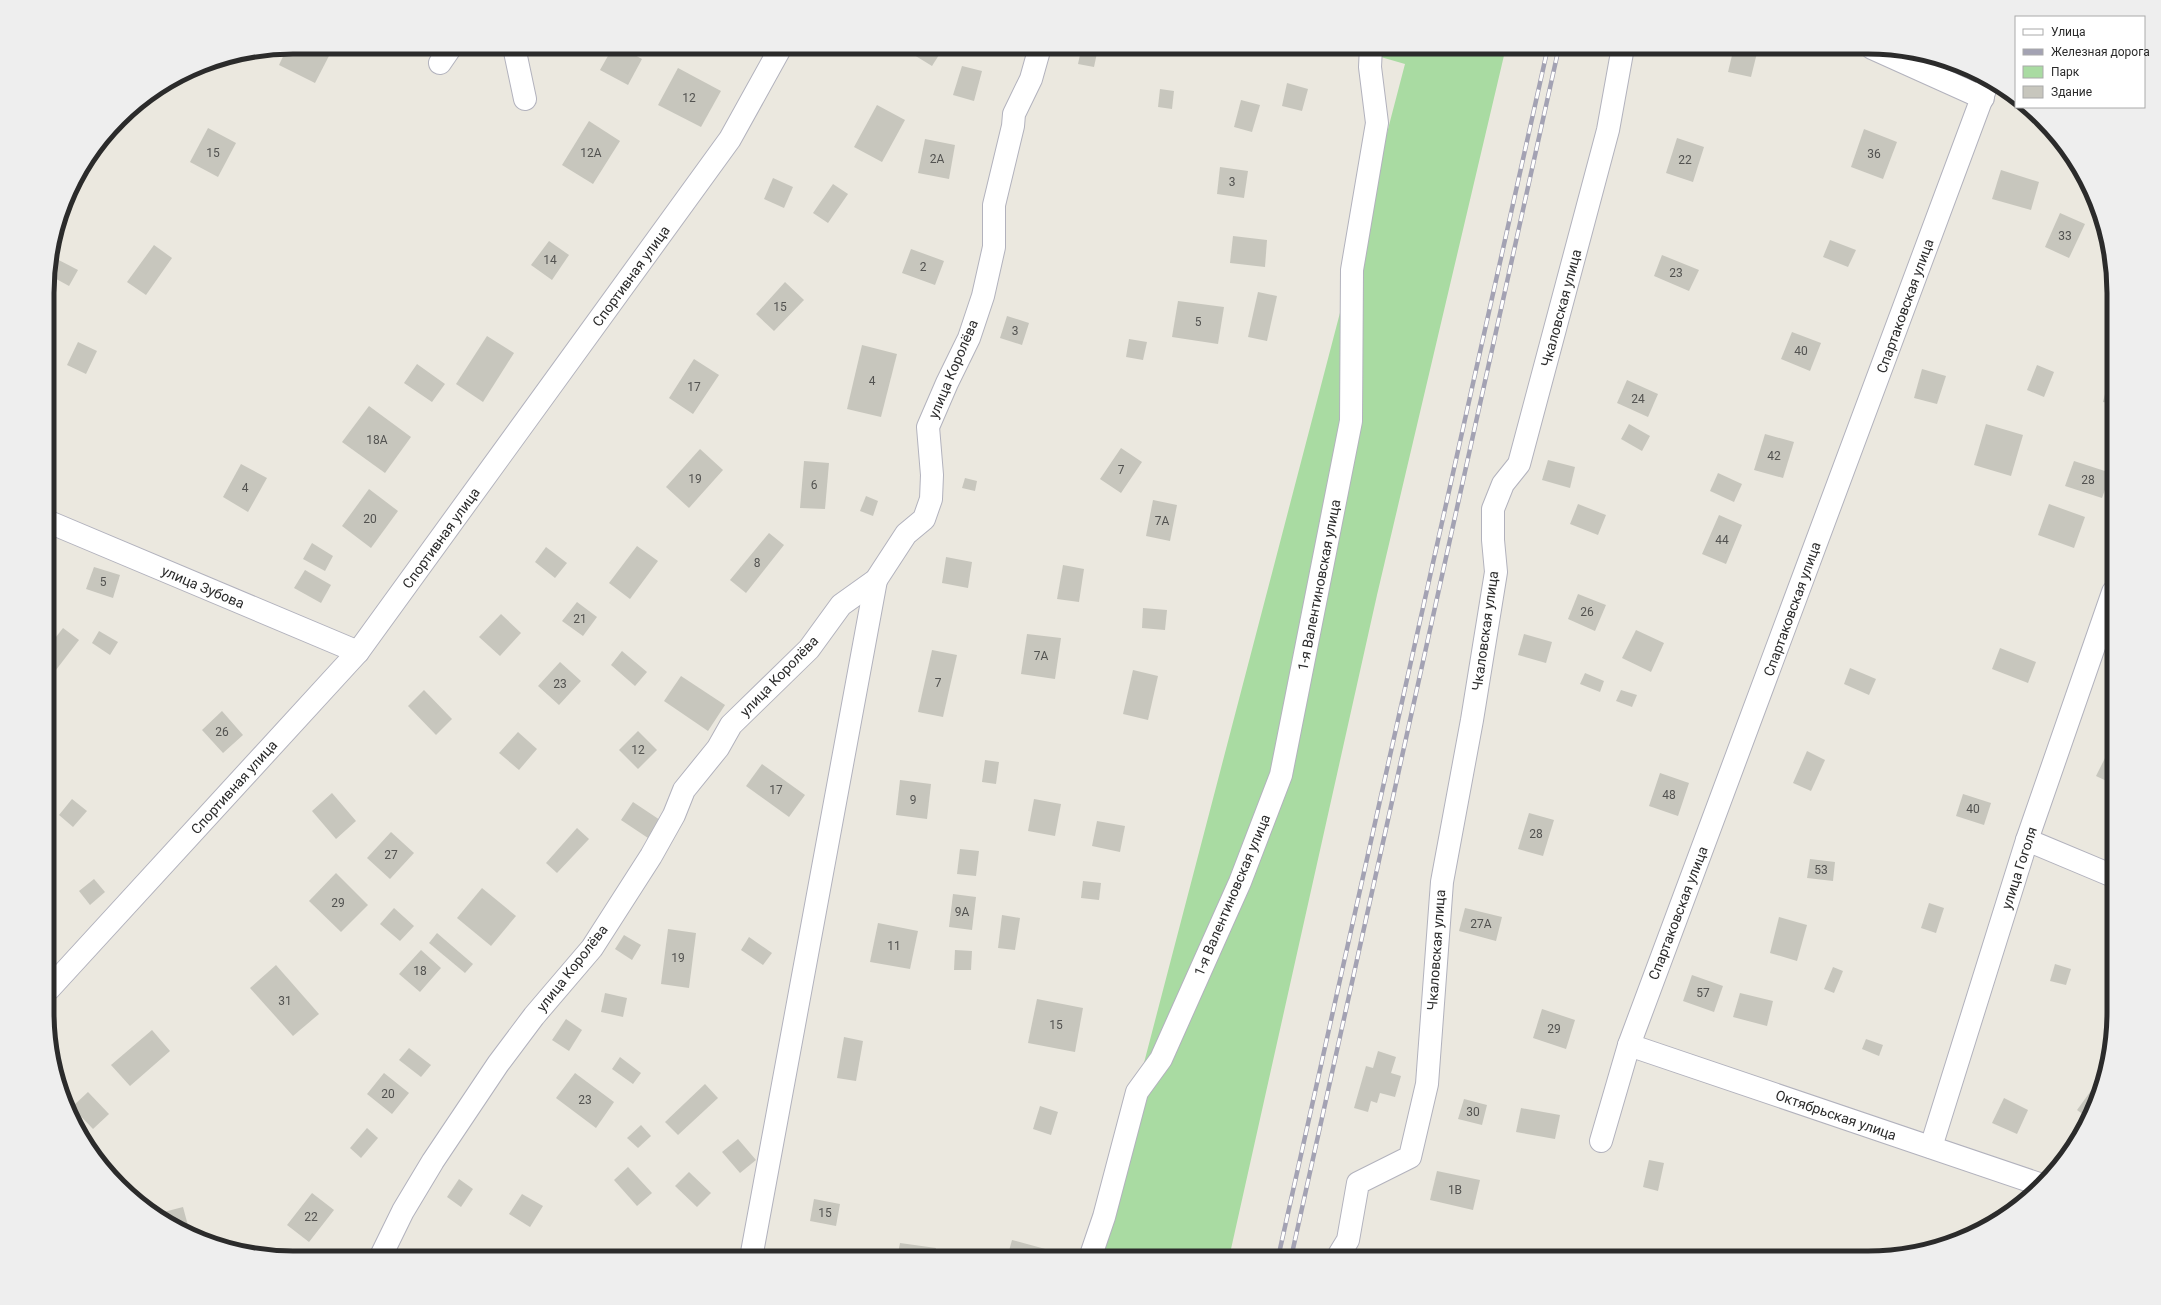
<svg xmlns="http://www.w3.org/2000/svg" width="2161" height="1305" font-family="Roboto,sans-serif">
<style>
.green{fill:#a9dba2}
.building{fill:#c7c6bd}
.lines{fill:none;stroke-linecap:round;stroke-linejoin:round}
.minor-casing{stroke:#b2b2bd;stroke-width:24}
.minor{stroke:#fff;stroke-width:22}
.rail-casing{stroke:#a3a2b3;stroke-width:4.5}
.rail{stroke:#fff;stroke-width:3;stroke-dasharray:9;stroke-linecap:butt}
.labels{text-anchor:middle;stroke-width:3;stroke-linejoin:round;paint-order:stroke}
.number-label{font-size:12px;fill:#525250}
.street-label{font-size:14px;fill:#2b2b2b;stroke:#fff}
.rim{fill:none;stroke:#2b2b2b;stroke-width:5}
</style>
<rect width="100%" height="100%" fill="#ebe8df"/>
<polygon class="green" points="1346,47 1506,47 1377,595 1229,1258 1093,1258 1405,64"/>
<g class="building">
<polygon points="293,47 322,47 331,52 315,83 279,65 287,48"/>
<polygon points="613,47 620,47 642,59 628,85 600,70"/>
<polygon points="908,47 944,47 932,66 906,50"/>
<polygon points="1734,47 1758,49 1751,77 1728,72"/>
<polygon points="1081,50 1097,53 1094,67 1078,64"/>
<polygon points="962,66 982,71 974,101 953,95"/>
<polygon points="678,68 721,91 701,127 658,105"/>
<polygon points="1287,83 1308,89 1302,111 1282,106"/>
<polygon points="1160,89 1174,91 1172,109 1158,107"/>
<polygon points="1241,100 1260,105 1252,132 1234,127"/>
<polygon points="877,105 905,120 882,162 854,147"/>
<polygon points="589,121 620,141 593,184 562,165"/>
<polygon points="208,128 236,143 218,177 190,162"/>
<polygon points="1864,129 1897,142 1883,179 1851,167"/>
<polygon points="1677,138 1704,147 1693,182 1666,173"/>
<polygon points="925,139 955,145 949,179 918,173"/>
<polygon points="1220,167 1248,171 1244,198 1217,194"/>
<polygon points="2001,170 2039,182 2031,210 1992,199"/>
<polygon points="773,178 793,187 784,208 764,199"/>
<polygon points="833,184 848,194 828,223 813,213"/>
<polygon points="2060,213 2085,224 2069,258 2045,247"/>
<polygon points="1233,236 1267,240 1265,267 1230,263"/>
<polygon points="1830,240 1856,250 1848,267 1823,257"/>
<polygon points="549,241 569,255 552,280 531,265"/>
<polygon points="154,245 172,258 146,295 127,282"/>
<polygon points="911,249 944,261 935,285 902,273"/>
<polygon points="1662,255 1699,270 1689,291 1654,276"/>
<polygon points="51,256 78,270 69,286 49,275"/>
<polygon points="785,282 804,300 774,331 756,314"/>
<polygon points="1258,292 1277,296 1267,341 1248,337"/>
<polygon points="1178,301 1224,307 1218,344 1172,337"/>
<polygon points="1007,316 1029,323 1022,345 1000,338"/>
<polygon points="1792,332 1821,343 1810,371 1781,359"/>
<polygon points="487,336 514,353 483,402 456,384"/>
<polygon points="1129,339 1147,342 1143,360 1126,357"/>
<polygon points="78,342 97,351 86,374 67,365"/>
<polygon points="862,345 897,354 881,417 847,409"/>
<polygon points="694,359 719,375 693,414 669,398"/>
<polygon points="417,364 445,384 432,402 404,383"/>
<polygon points="2037,365 2054,372 2044,397 2027,390"/>
<polygon points="1922,369 1946,376 1937,404 1914,398"/>
<polygon points="1627,380 1658,394 1648,417 1617,403"/>
<polygon points="2107,386 2113,387 2113,404 2103,402"/>
<polygon points="369,406 411,437 385,473 342,442"/>
<polygon points="1629,424 1650,436 1642,451 1621,439"/>
<polygon points="1986,424 2023,435 2011,476 1974,465"/>
<polygon points="49,426 53,427 49,435"/>
<polygon points="1765,434 1794,442 1783,478 1754,470"/>
<polygon points="1121,448 1142,462 1121,493 1100,479"/>
<polygon points="700,449 723,470 689,508 666,487"/>
<polygon points="1548,460 1575,467 1570,488 1542,480"/>
<polygon points="804,461 829,463 825,509 800,508"/>
<polygon points="2074,461 2111,473 2102,498 2065,486"/>
<polygon points="241,464 267,478 248,512 223,497"/>
<polygon points="1718,473 1742,484 1734,502 1710,491"/>
<polygon points="965,478 977,481 975,491 962,488"/>
<polygon points="369,489 398,511 371,548 342,526"/>
<polygon points="866,496 878,501 873,516 860,511"/>
<polygon points="1153,500 1177,505 1170,541 1146,536"/>
<polygon points="1578,504 1606,515 1598,535 1570,524"/>
<polygon points="2049,504 2085,517 2074,548 2038,535"/>
<polygon points="1719,515 1742,525 1726,564 1702,554"/>
<polygon points="769,533 784,545 746,593 730,580"/>
<polygon points="312,543 333,556 325,571 303,559"/>
<polygon points="637,546 658,561 630,599 609,583"/>
<polygon points="546,547 567,563 555,578 535,562"/>
<polygon points="946,557 972,562 968,588 942,583"/>
<polygon points="1063,565 1084,569 1079,602 1057,599"/>
<polygon points="94,567 120,575 113,598 86,589"/>
<polygon points="305,570 331,585 321,603 294,588"/>
<polygon points="1578,594 1606,605 1595,631 1568,619"/>
<polygon points="577,602 597,617 583,636 562,621"/>
<polygon points="1143,608 1167,610 1165,630 1142,628"/>
<polygon points="501,614 521,633 500,656 479,637"/>
<polygon points="63,628 79,640 49,679 49,646"/>
<polygon points="1636,630 1664,643 1651,672 1622,658"/>
<polygon points="99,631 118,642 110,655 92,643"/>
<polygon points="1027,634 1061,638 1055,679 1021,674"/>
<polygon points="1524,634 1552,642 1546,663 1518,655"/>
<polygon points="2000,648 2036,662 2028,683 1992,669"/>
<polygon points="932,650 957,655 943,717 918,712"/>
<polygon points="622,651 647,672 635,686 611,665"/>
<polygon points="560,662 581,681 559,705 538,686"/>
<polygon points="1850,668 1876,679 1869,695 1844,684"/>
<polygon points="1133,670 1158,676 1148,720 1123,714"/>
<polygon points="1585,673 1604,681 1600,692 1580,684"/>
<polygon points="681,676 725,705 708,731 664,701"/>
<polygon points="424,690 452,719 436,735 408,706"/>
<polygon points="1621,690 1637,695 1632,707 1616,701"/>
<polygon points="222,711 243,735 223,753 202,730"/>
<polygon points="638,731 657,750 638,769 619,750"/>
<polygon points="518,732 537,749 519,770 499,753"/>
<polygon points="1807,751 1825,760 1811,791 1793,783"/>
<polygon points="2105,758 2113,762 2113,784 2096,776"/>
<polygon points="985,760 999,762 996,784 982,782"/>
<polygon points="762,764 805,795 789,817 746,786"/>
<polygon points="1660,773 1689,783 1678,816 1649,806"/>
<polygon points="900,780 931,784 927,819 896,815"/>
<polygon points="332,793 356,821 336,839 312,811"/>
<polygon points="1963,794 1991,803 1984,825 1956,816"/>
<polygon points="72,799 87,811 73,827 59,815"/>
<polygon points="1034,799 1061,804 1055,836 1028,831"/>
<polygon points="633,802 660,820 648,838 621,820"/>
<polygon points="1529,813 1554,820 1543,856 1518,849"/>
<polygon points="1097,821 1125,826 1120,852 1092,846"/>
<polygon points="577,828 589,839 557,873 546,863"/>
<polygon points="391,832 414,853 390,879 367,858"/>
<polygon points="960,849 979,851 976,876 957,874"/>
<polygon points="1810,859 1835,862 1833,881 1807,878"/>
<polygon points="336,873 368,905 341,932 309,901"/>
<polygon points="94,879 105,892 90,905 79,891"/>
<polygon points="1083,881 1101,883 1099,900 1081,898"/>
<polygon points="482,888 516,916 491,946 457,918"/>
<polygon points="953,894 976,897 972,930 949,927"/>
<polygon points="1929,903 1944,908 1936,933 1921,928"/>
<polygon points="394,908 414,926 400,941 380,924"/>
<polygon points="1465,908 1502,917 1496,941 1459,931"/>
<polygon points="1002,915 1020,918 1015,950 998,948"/>
<polygon points="1779,917 1807,925 1797,961 1770,953"/>
<polygon points="878,923 918,931 910,969 870,962"/>
<polygon points="668,929 696,933 689,988 661,984"/>
<polygon points="437,933 473,964 465,973 429,943"/>
<polygon points="624,935 641,945 632,960 615,949"/>
<polygon points="749,937 772,953 763,965 741,950"/>
<polygon points="421,950 441,968 420,992 399,974"/>
<polygon points="955,950 972,951 971,970 954,970"/>
<polygon points="2055,964 2071,969 2066,985 2050,981"/>
<polygon points="276,965 319,1014 293,1036 250,988"/>
<polygon points="1833,967 1843,971 1834,993 1824,989"/>
<polygon points="1692,975 1723,986 1714,1012 1683,1001"/>
<polygon points="605,993 627,998 623,1017 601,1012"/>
<polygon points="1740,993 1773,1001 1767,1026 1733,1017"/>
<polygon points="1037,999 1083,1008 1075,1052 1028,1043"/>
<polygon points="1542,1009 1575,1020 1566,1049 1533,1038"/>
<polygon points="566,1019 582,1030 569,1051 552,1040"/>
<polygon points="152,1030 170,1051 130,1086 111,1065"/>
<polygon points="844,1037 863,1041 856,1081 837,1078"/>
<polygon points="1866,1039 1883,1045 1879,1056 1862,1049"/>
<polygon points="409,1048 431,1065 421,1077 399,1060"/>
<polygon points="1378,1051 1396,1057 1391,1073 1401,1076 1395,1097 1380,1093 1377,1103 1371,1101 1368,1112 1354,1108 1366,1066 1373,1068"/>
<polygon points="620,1057 641,1073 633,1084 612,1069"/>
<polygon points="384,1073 409,1093 392,1114 367,1094"/>
<polygon points="575,1073 614,1102 596,1128 556,1098"/>
<polygon points="705,1084 718,1098 678,1135 665,1122"/>
<polygon points="2093,1088 2099,1092 2088,1118 2077,1110"/>
<polygon points="88,1092 109,1114 93,1129 72,1107"/>
<polygon points="2004,1098 2028,1110 2017,1134 1992,1123"/>
<polygon points="1464,1099 1487,1105 1482,1125 1458,1119"/>
<polygon points="1040,1106 1058,1112 1051,1135 1033,1129"/>
<polygon points="1521,1108 1560,1115 1555,1139 1516,1132"/>
<polygon points="641,1125 651,1136 638,1148 627,1138"/>
<polygon points="367,1128 378,1138 361,1158 350,1148"/>
<polygon points="738,1139 756,1160 740,1173 722,1152"/>
<polygon points="1649,1160 1664,1163 1658,1191 1643,1187"/>
<polygon points="628,1167 652,1193 637,1206 614,1180"/>
<polygon points="1437,1171 1480,1180 1473,1210 1430,1200"/>
<polygon points="689,1172 711,1193 697,1207 675,1186"/>
<polygon points="459,1179 473,1189 461,1207 447,1197"/>
<polygon points="312,1193 334,1210 309,1242 287,1225"/>
<polygon points="522,1194 543,1206 530,1227 509,1214"/>
<polygon points="814,1199 840,1204 836,1226 810,1221"/>
<polygon points="183,1207 190,1233 170,1225 156,1214"/>
<polygon points="1012,1240 1049,1250 1047,1258 1007,1258"/>
<polygon points="900,1243 936,1248 934,1258 897,1258"/>
</g>
<g class="lines">
<g class="minor-casing">
<g id="minor">
<polyline points="514,47 525,99"/>
<polyline points="1872,48 1983,98"/>
<polyline points="440,63 451,47"/>
<polyline points="49,522 358,652"/>
<polyline points="2027,840 2113,876"/>
<polyline points="49,989 358,652 730,139 781,47"/>
<polyline points="1629,1045 2042,1185"/>
<polyline points="1601,1141 1629,1045 1989,79"/>
<polyline points="1931,1147 2027,840 2113,592"/>
<polyline points="380,1258 403,1211 433,1161 498,1064 534,1016 592,948 651,856 674,815 684,790 718,748 731,725 809,649 841,605 876,580 906,534 924,519 931,499 932,475 928,427 947,383 969,338 983,296 994,247 994,205 1013,126 1014,114 1031,79 1040,47"/>
<polyline points="751,1258 876,580"/>
<polyline points="1090,1258 1104,1217 1137,1092 1161,1059 1240,882 1281,775 1351,421 1352,270 1377,123 1370,67 1371,47"/>
<polyline points="1337,1258 1348,1240 1358,1183 1410,1157 1427,1084 1442,882 1472,720 1496,572 1493,540 1493,509 1503,484 1519,464 1608,130 1623,47"/>
</g>
</g>
<use href="#minor" class="minor"/>
<g class="rail-casing">
<g id="rail">
<polyline points="1278,1258 1548,47"/>
<polyline points="1291,1258 1559,47"/>
</g>
</g>
<use href="#rail" class="rail"/>
</g>
<g class="labels">
<g class="number-label">
<text x="689" y="102">12</text>
<text x="213" y="157">15</text>
<text x="591" y="157">12А</text>
<text x="1874" y="158">36</text>
<text x="937" y="163">2А</text>
<text x="1685" y="164">22</text>
<text x="1232" y="186">3</text>
<text x="2065" y="240">33</text>
<text x="550" y="264">14</text>
<text x="923" y="271">2</text>
<text x="1676" y="277">23</text>
<text x="780" y="311">15</text>
<text x="1198" y="326">5</text>
<text x="1015" y="335">3</text>
<text x="1801" y="355">40</text>
<text x="872" y="385">4</text>
<text x="694" y="391">17</text>
<text x="1638" y="403">24</text>
<text x="377" y="444">18А</text>
<text x="1774" y="460">42</text>
<text x="1121" y="474">7</text>
<text x="695" y="483">19</text>
<text x="2088" y="484">28</text>
<text x="814" y="489">6</text>
<text x="245" y="492">4</text>
<text x="370" y="523">20</text>
<text x="1162" y="525">7А</text>
<text x="1722" y="544">44</text>
<text x="757" y="567">8</text>
<text x="103" y="586">5</text>
<text x="1587" y="616">26</text>
<text x="580" y="623">21</text>
<text x="1041" y="660">7А</text>
<text x="938" y="687">7</text>
<text x="560" y="688">23</text>
<text x="222" y="736">26</text>
<text x="638" y="754">12</text>
<text x="776" y="794">17</text>
<text x="1669" y="799">48</text>
<text x="913" y="804">9</text>
<text x="1973" y="813">40</text>
<text x="1536" y="838">28</text>
<text x="391" y="859">27</text>
<text x="1821" y="874">53</text>
<text x="338" y="907">29</text>
<text x="962" y="916">9А</text>
<text x="1481" y="928">27А</text>
<text x="894" y="950">11</text>
<text x="678" y="962">19</text>
<text x="420" y="975">18</text>
<text x="1703" y="997">57</text>
<text x="285" y="1005">31</text>
<text x="1056" y="1029">15</text>
<text x="1554" y="1033">29</text>
<text x="388" y="1098">20</text>
<text x="585" y="1104">23</text>
<text x="1473" y="1116">30</text>
<text x="1455" y="1194">1В</text>
<text x="825" y="1217">15</text>
<text x="311" y="1221">22</text>
</g>
<g class="street-label">
<text transform="translate(631 276) rotate(-54)" y="5">Спортивная улица</text>
<text transform="translate(1905 306) rotate(-70)" y="5">Спартаковская улица</text>
<text transform="translate(1561 308) rotate(-75)" y="5">Чкаловская улица</text>
<text transform="translate(953 369) rotate(-67)" y="5">улица Королёва</text>
<text transform="translate(441 538) rotate(-54)" y="5">Спортивная улица</text>
<text transform="translate(1319 585) rotate(-79)" y="5">1-я Валентиновская улица</text>
<text transform="translate(203 587) rotate(23)" y="5">улица Зубова</text>
<text transform="translate(1792 609) rotate(-70)" y="5">Спартаковская улица</text>
<text transform="translate(1485 631) rotate(-82)" y="5">Чкаловская улица</text>
<text transform="translate(779 676) rotate(-46)" y="5">улица Королёва</text>
<text transform="translate(234 787) rotate(-48)" y="5">Спортивная улица</text>
<text transform="translate(2019 868) rotate(-72)" y="5">улица Гоголя</text>
<text transform="translate(1232 895) rotate(-67)" y="5">1-я Валентиновская улица</text>
<text transform="translate(1678 913) rotate(-69)" y="5">Спартаковская улица</text>
<text transform="translate(1436 950) rotate(-86)" y="5">Чкаловская улица</text>
<text transform="translate(572 968) rotate(-52)" y="5">улица Королёва</text>
<text transform="translate(1836 1115) rotate(19)" y="5">Октябрьская улица</text>
</g>
</g>
<path d="M0 0H2161V1305H0ZM293 54H1868A239 239 0 0 1 2107 293V1012A239 239 0 0 1 1868 1251H293A239 239 0 0 1 54 1012V293A239 239 0 0 1 293 54Z" fill="#eee" fill-rule="evenodd"/>
<path class="rim" d="M293 54H1868A239 239 0 0 1 2107 293V1012A239 239 0 0 1 1868 1251H293A239 239 0 0 1 54 1012V293A239 239 0 0 1 293 54Z"/>
<rect x="2015" y="16" width="130" height="92" fill="#ffffff" stroke="#aaaaaa"/>
<rect x="2023" y="29" width="20" height="6" fill="#ffffff" stroke="#aaaaaa"/>
<text x="2051" y="36" font-size="12" fill="#2b2b2b">Улица</text>
<rect x="2023" y="49" width="20" height="6" fill="#a3a2b3" stroke="#aaaaaa"/>
<text x="2051" y="56" font-size="12" fill="#2b2b2b">Железная дорога</text>
<rect x="2023" y="66" width="20" height="12" fill="#a9dba2" stroke="#aaaaaa"/>
<text x="2051" y="76" font-size="12" fill="#2b2b2b">Парк</text>
<rect x="2023" y="86" width="20" height="12" fill="#c7c6bd" stroke="#aaaaaa"/>
<text x="2051" y="96" font-size="12" fill="#2b2b2b">Здание</text>
</svg>
